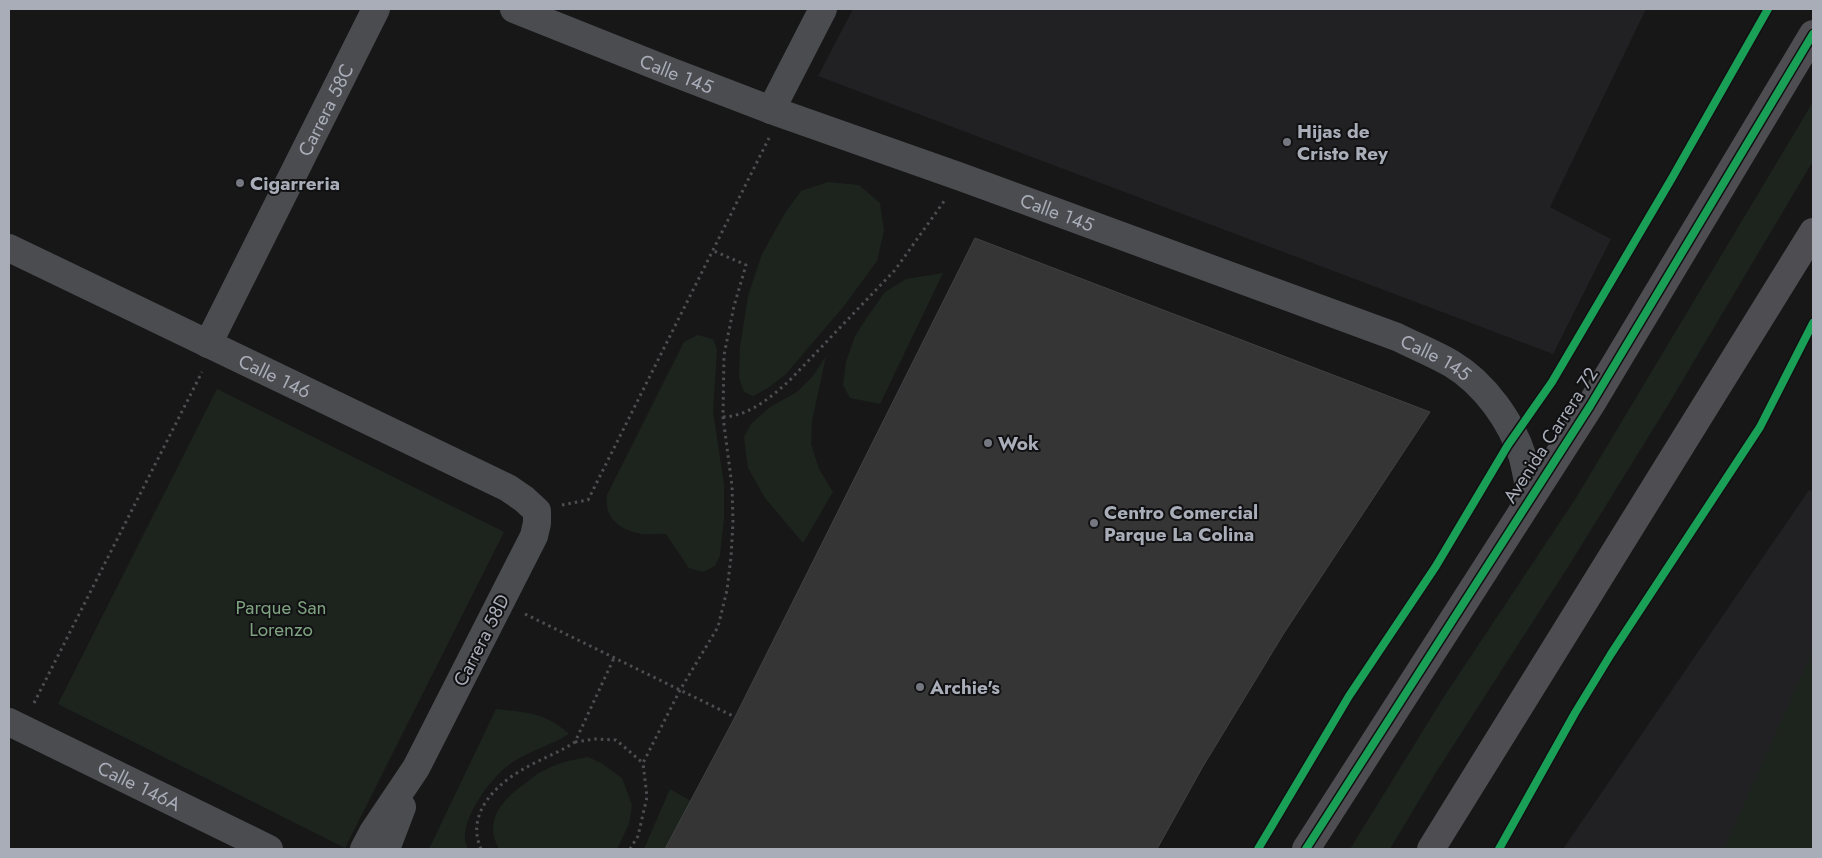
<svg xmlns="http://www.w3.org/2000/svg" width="1822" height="858" font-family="Jost,sans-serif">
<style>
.built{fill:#212123}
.green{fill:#1d241e}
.building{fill:#353536;stroke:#3f4043}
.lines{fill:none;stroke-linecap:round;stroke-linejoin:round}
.path{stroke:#4d4e52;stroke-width:3;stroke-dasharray:2.5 4;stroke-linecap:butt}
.minor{stroke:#4b4c50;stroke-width:28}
.trunk{stroke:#4e4e52;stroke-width:28}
.cycleway-casing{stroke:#111113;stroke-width:11}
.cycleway{stroke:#1a9f57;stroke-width:8}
.poi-dot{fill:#757880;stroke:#111113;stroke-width:2}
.labels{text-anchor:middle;stroke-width:4;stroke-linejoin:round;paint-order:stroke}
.street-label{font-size:19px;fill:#a8adb8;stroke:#111113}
.poi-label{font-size:19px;font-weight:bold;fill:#a8adb8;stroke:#111113;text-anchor:start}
.park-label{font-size:19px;fill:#7fa381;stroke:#111113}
</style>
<rect width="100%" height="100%" fill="#171717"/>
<g class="built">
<polygon points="853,9 1646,9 1550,207 1611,239 1553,354 818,76"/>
<polygon points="1809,490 1813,492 1813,849 1563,849"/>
</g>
<g class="green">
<polygon points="1813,102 1813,161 1668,405 1568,567 1435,774 1390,849 1350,849 1445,695 1576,498"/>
<polygon points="828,182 859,185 880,203 884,231 877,261 844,306 786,374 768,388 753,396 744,392 739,378 740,347 748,296 762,254 785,213 801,191"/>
<polygon points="943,273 880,404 850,398 843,385 846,362 855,336 870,313 885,292 906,279"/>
<path d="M 698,335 L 713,339 L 717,350 L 713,412 L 724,484 L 724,518 L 720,555 L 715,566 L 703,572 L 689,568 L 666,534 C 658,533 650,535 642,534 C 620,530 604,519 607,495 L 684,342 Z"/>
<polygon points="826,356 812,421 811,444 819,469 833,492 803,543 765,498 748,468 744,437 751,424 770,407 797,392 813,376"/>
<polygon points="217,389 504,532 345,848 58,704"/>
<polygon points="1813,650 1813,849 1724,849"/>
<path d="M 496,709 C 525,712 547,713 569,734 C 550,746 528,751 510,764 C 491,777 454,826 468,849 L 429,849 Z"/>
<path d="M 588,757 L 601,763 L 622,778 L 632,805 L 629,824 L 617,849 L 499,849 C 483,821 502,800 524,784 C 530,780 536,774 543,771 C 557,763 572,760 588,757 Z"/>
<polygon points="670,789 691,801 665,849 644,849"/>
</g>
<polygon class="building" points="975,238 1430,412 1284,633 1202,768 1157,849 665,849 735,717"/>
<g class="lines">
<g class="path">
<path d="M 723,417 C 749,416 770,398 789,381 L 895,270 L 945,200"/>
<polyline points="562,505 588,500 769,138"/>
<polyline points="525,614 735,717"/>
<polyline points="34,703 202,372"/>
<polyline points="575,742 595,739 616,740 643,763 680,690 718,627 727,590 731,557 733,522 732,486 723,417 724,355 734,306 746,265 714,251"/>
<path d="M 481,849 C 465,813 497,783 527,767 C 543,758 560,752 575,742 L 614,658"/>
<polyline points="630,849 638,836 647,797 643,763"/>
</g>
<g class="minor">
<path id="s1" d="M 514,9 L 672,72 L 771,110 L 961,177 L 1397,337 C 1415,346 1435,354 1452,364 C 1485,384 1512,422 1523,458 C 1526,470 1528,483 1531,496"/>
<polyline points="771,110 823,9"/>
<path id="s2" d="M 9,248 L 508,488 L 524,499 L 537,511 L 537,523 L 534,536 L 416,768 L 373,832 L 364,849"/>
<path id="s3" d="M 208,344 L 376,9"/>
<path id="s4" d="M 9,722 L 269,849"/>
<polyline points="386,849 402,807"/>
</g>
<g class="trunk">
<polyline points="1306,849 1590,406 1813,34"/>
<polyline points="1431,849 1813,232"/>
</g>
<g class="cycleway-casing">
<g id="cycleway">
<polyline points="1258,849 1349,696 1436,566 1508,445 1552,382 1672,178 1768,9"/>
<polyline points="1306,849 1590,406 1813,34"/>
<polyline points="1499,849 1575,713 1611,654 1760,427 1813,323"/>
</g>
</g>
<use href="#cycleway" class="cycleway"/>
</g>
<g class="poi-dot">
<circle cx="1287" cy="142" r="5"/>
<circle cx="240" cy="183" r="5"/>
<circle cx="988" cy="443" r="5"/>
<circle cx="1094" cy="523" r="5"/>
<circle cx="920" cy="687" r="5"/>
</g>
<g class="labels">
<g class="street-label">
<text dy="7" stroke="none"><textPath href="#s1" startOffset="175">Calle 145</textPath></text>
<text dy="7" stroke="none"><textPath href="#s3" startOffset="262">Carrera 58C</textPath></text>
<text dy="7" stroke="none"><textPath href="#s1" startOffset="580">Calle 145</textPath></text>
<text dy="7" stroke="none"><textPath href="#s1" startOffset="986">Calle 145</textPath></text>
<text dy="7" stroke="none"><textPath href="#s2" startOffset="295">Calle 146</textPath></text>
<text transform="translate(1550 435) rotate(-57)" y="7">Avenida Carrera 72</text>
<text transform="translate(481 640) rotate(-63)" y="7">Carrera 58D</text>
<text dy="7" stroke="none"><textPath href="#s4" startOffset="145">Calle 146A</textPath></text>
</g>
<g class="poi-label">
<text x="1297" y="138">Hijas de<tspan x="1297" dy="22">Cristo Rey</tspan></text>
<text x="250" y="190">Cigarreria</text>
<text x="998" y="450">Wok</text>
<text x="1104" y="519">Centro Comercial<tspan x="1104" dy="22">Parque La Colina</tspan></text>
<text x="930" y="694">Archie's</text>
</g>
<g class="park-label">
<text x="281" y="614">Parque San<tspan x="281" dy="22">Lorenzo</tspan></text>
</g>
</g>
<rect width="1822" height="858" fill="none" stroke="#a8adb8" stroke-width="20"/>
</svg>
